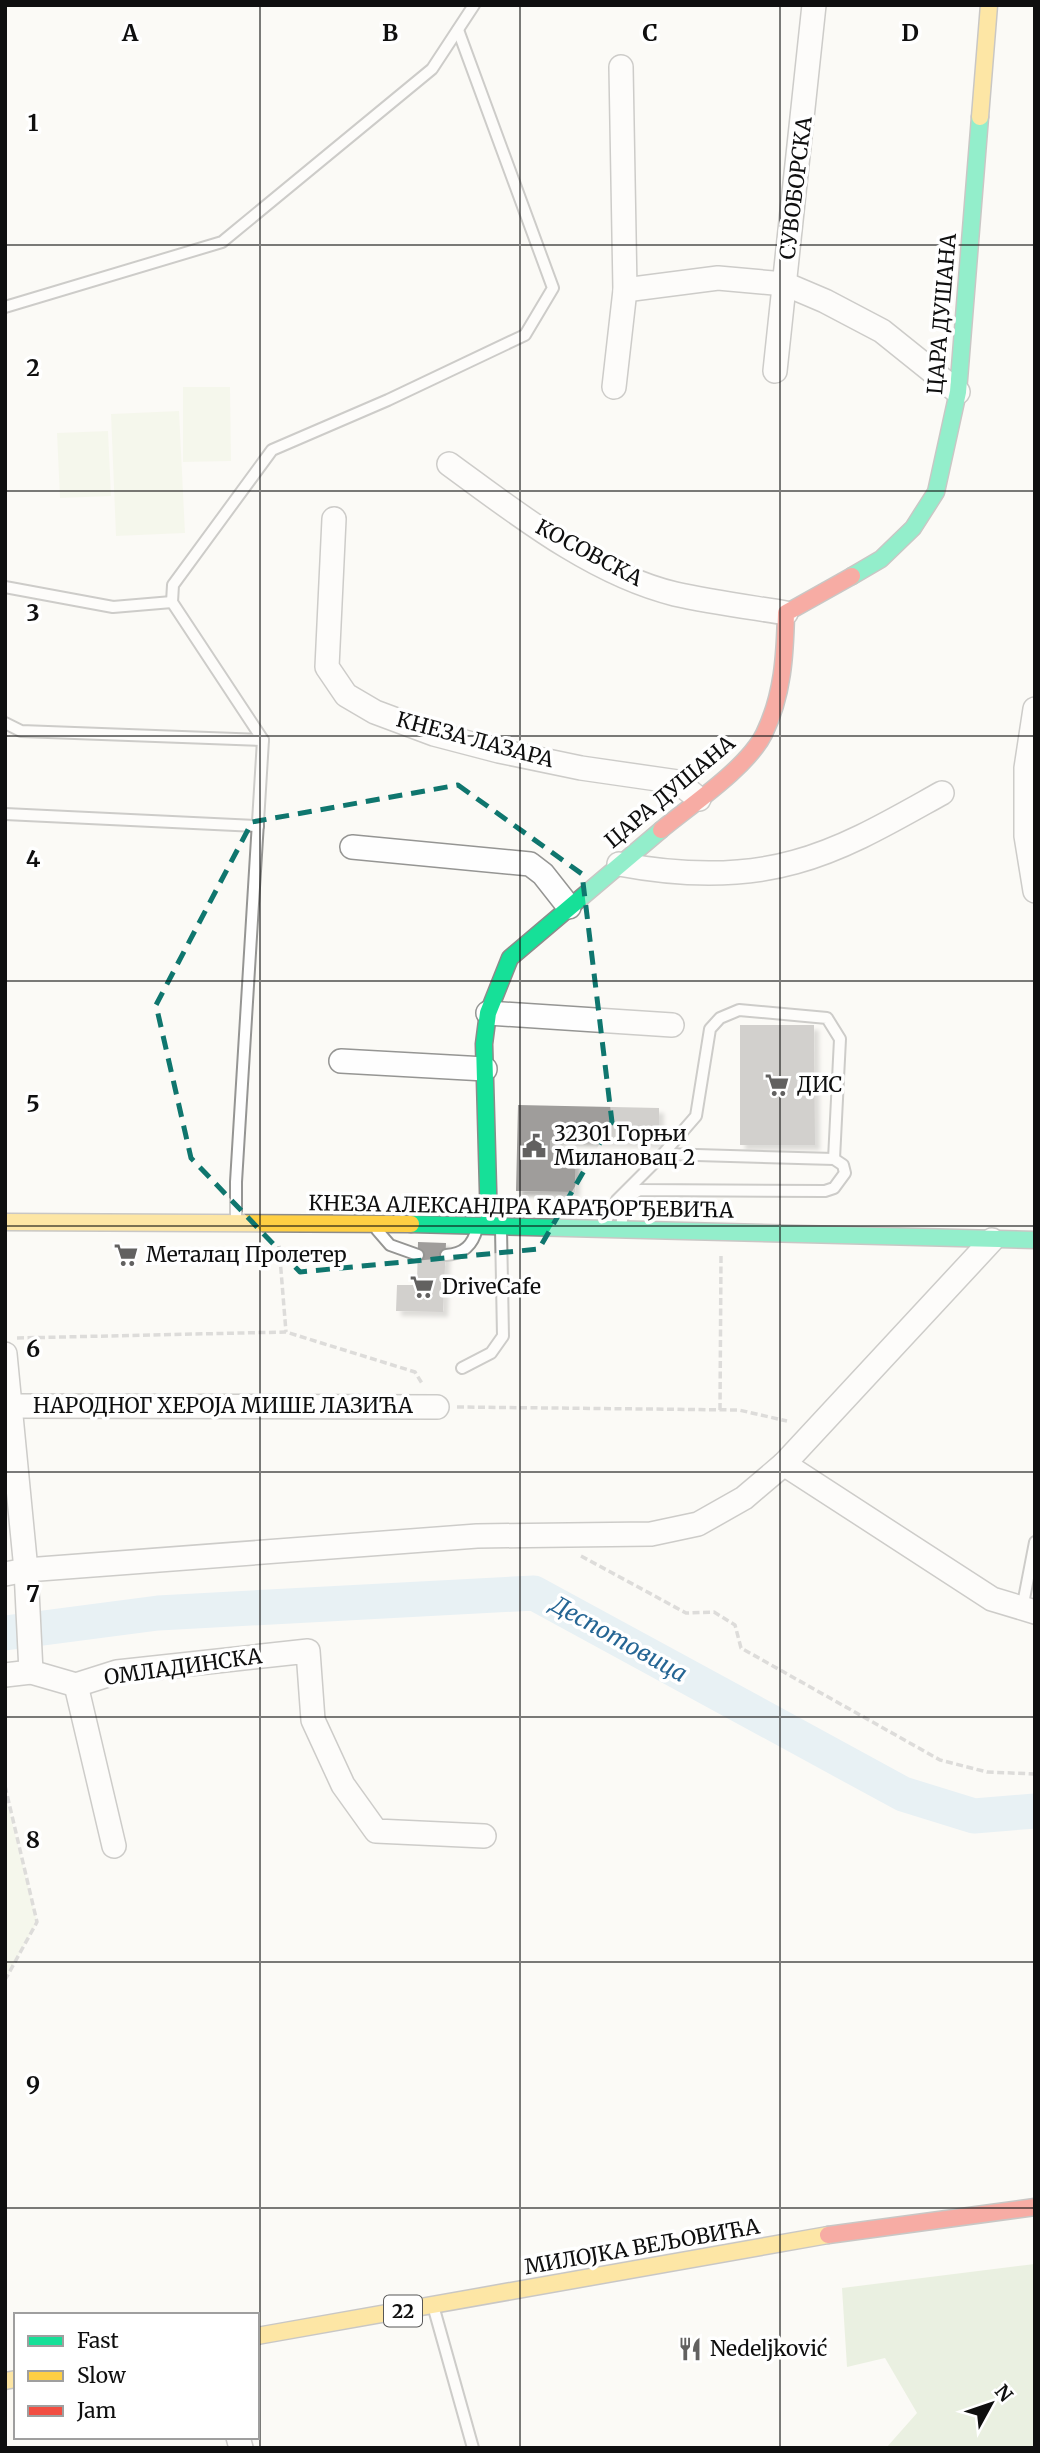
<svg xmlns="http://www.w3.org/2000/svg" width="1040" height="2453" font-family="Merriweather,serif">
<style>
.forest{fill:#d6e5c7}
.pitch{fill:#eef3e1}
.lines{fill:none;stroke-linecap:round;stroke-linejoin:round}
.river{stroke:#d0e6f2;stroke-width:35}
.building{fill:#9f9d9b;filter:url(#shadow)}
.lane-casing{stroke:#959593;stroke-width:14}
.street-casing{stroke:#959593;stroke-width:26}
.fast-casing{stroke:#8c8b8a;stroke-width:19}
.slow-casing{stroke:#8c8b8a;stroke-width:19}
.jam-casing{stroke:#8c8b8a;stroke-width:19}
.path{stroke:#b9b9b8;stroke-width:3.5;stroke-dasharray:7 3.5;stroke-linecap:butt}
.lane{stroke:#fefefe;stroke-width:10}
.street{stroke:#fefefe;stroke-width:23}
.fast{stroke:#16e098;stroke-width:16}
.slow{stroke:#ffcf43;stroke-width:16}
.jam{stroke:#f24e42;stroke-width:16}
.marked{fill:none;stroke:#0f766e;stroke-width:5;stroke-dasharray:14 9;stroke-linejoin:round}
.grid{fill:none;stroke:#0f0f0f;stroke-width:2;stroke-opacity:0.55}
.labels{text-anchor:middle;stroke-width:7;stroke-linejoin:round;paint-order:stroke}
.shield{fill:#fff;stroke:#575757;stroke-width:2}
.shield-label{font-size:19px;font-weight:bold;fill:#0f0f0f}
.street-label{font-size:21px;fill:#0f0f0f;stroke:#fff}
.poi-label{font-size:21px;fill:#0f0f0f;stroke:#fff;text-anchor:start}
.water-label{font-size:23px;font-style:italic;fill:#266694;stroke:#fff}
.grid-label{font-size:23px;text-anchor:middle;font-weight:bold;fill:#0f0f0f;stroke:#fff;stroke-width:7;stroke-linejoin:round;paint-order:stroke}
</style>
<defs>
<filter id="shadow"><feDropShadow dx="5" dy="5" stdDeviation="2" flood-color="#0004"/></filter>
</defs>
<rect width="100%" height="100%" fill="#fbfaf6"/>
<polygon class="forest" points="1035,2264 1035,2448 886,2448 917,2413 885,2358 847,2367 842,2288"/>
<g class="pitch">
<polygon points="183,387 230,387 231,461 183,462"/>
<polygon points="179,411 185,533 116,536 111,414"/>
<polygon points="108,431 111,496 60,498 57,433"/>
<polygon points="5,1794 37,1922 5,1980"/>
</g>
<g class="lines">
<polyline class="river" points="5,1633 158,1613 534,1593 903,1794 974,1816 1035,1811"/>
</g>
<g class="building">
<polygon points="740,1025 814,1025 815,1145 740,1145"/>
<polygon points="518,1105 659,1108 659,1143 550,1140 550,1150 576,1151 575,1192 516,1191"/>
<polygon points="418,1242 446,1243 443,1312 396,1311 397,1285 415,1285 415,1289 419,1289 419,1283 417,1283"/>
</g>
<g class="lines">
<g class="lane-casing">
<g id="lane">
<polyline points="5,307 222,242 432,69 474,5"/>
<polyline points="5,587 113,607 172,602"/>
<polyline points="5,723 21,731 263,740"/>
<polyline points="5,814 258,826"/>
<polyline points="663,1154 696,1116 710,1029 720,1018 739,1010 827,1018 840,1039 834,1159"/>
<polyline points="236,1219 236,1182 263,740 172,602 173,585 272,450 388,400 525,335 553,288 458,30"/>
<path d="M 604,1225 L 617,1200 L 663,1154 L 834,1159 L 843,1165 L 845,1173 L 834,1188 L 825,1191 L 640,1190 C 624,1197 624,1210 621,1226"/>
<polyline points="377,1230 390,1245 418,1255"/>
<path d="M 446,1255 C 464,1254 473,1245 477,1228"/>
<polyline points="462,1368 491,1353 503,1336 501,1229"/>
<polyline points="1022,1609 1035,1542"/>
<polyline points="434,2309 473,2448"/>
</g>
</g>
<g class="street-casing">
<g id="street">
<polyline points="625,290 718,278 785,284 825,301 882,331 958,392"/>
<polyline points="775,371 814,5"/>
<polyline points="614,387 625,290 621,67"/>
<path d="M 449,464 C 516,513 593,574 675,594 C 711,602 749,607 786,613"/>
<polyline points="334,519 327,667 346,695 375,712 434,734 499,751 581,768 678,782 699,799"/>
<polyline points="1035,709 1026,768 1026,836 1035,891"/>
<polyline points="352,847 530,864 543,874 569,907"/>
<path d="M 619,864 C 677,875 738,878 795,862 C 847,848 895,819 942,793"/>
<polyline points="488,1013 672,1025"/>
<polyline points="341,1061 485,1069"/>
<polyline points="5,1354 26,1570 31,1672"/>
<polyline points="9,1406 437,1407"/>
<polyline points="784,1464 992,1599 1035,1612"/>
<polyline points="5,1574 26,1570 477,1536 651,1534 698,1524 744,1498 784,1464 992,1240"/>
<polyline points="5,1675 31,1672 76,1685 117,1672 308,1651 313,1720 343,1785 376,1831 484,1836"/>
<polyline points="76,1685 114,1846"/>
<polyline points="238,2437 241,2448"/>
</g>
</g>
<g class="fast-casing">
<g id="fast">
<polyline points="852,576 881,559 913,528 936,492 958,392 980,117"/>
<polyline points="411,1224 1035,1240"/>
<polyline points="489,1225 484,1044 488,1013 510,958 661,830"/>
</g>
</g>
<g class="slow-casing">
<g id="slow">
<polyline points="980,117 989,5"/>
<polyline points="5,1222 411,1224"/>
<polyline points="257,2336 828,2235"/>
<polyline points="5,2381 16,2379"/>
</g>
</g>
<g class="jam-casing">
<g id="jam">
<path d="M 661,830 C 691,805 747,768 764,734 C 783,695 785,655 786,613 L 852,576"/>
<polyline points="828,2235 1035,2207"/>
</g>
</g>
<g class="path">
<polyline points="279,1246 286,1332"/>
<polyline points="17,1338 286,1332 415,1372 423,1385"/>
<polyline points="457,1407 739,1410 787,1421"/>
<polyline points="720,1410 721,1255"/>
<polyline points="581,1556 686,1613 714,1612 735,1625 741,1648 940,1760 987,1772 1035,1774"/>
<polyline points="5,1786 37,1922 5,1980"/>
</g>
<use href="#lane" class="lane"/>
<use href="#street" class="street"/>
<use href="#fast" class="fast"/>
<use href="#slow" class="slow"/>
<use href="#jam" class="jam"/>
</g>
<path d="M0 0H1040V2453H0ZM 458,785 L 582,874 L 612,1122 L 539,1249 L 300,1272 L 191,1158 L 156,1005 L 252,822 Z" fill="#fbfaf6" fill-opacity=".55" fill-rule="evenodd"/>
<path class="marked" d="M 458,785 L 582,874 L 612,1122 L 539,1249 L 300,1272 L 191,1158 L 156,1005 L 252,822 Z"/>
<path class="grid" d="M 260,5 L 260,2448M 520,5 L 520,2448M 780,5 L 780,2448M 5,245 L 1035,245M 5,491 L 1035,491M 5,736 L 1035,736M 5,981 L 1035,981M 5,1226 L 1035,1226M 5,1472 L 1035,1472M 5,1717 L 1035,1717M 5,1962 L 1035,1962M 5,2208 L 1035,2208"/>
<defs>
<g id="supermarket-bare" transform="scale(1.89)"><path d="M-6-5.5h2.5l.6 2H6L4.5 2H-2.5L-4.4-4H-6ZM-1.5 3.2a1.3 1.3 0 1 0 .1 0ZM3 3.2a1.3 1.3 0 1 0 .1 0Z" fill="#626160" stroke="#fff" stroke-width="2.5" paint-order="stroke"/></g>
<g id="civic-bare" transform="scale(1.89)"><path d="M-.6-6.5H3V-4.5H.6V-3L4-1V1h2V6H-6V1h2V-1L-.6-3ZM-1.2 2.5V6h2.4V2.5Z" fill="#626160" stroke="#fff" stroke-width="2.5" paint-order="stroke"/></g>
<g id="restaurant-bare" transform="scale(1.89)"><path d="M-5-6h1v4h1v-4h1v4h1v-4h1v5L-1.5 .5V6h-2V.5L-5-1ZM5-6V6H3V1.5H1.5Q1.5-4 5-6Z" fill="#626160" stroke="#fff" stroke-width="2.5" paint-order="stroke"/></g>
</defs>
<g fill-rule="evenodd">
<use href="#supermarket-bare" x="777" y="1085"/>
<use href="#civic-bare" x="534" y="1146"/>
<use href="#supermarket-bare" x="126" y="1255"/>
<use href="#supermarket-bare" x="422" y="1287"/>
<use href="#restaurant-bare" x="690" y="2349"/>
</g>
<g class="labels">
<rect class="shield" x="384" y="2295.5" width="38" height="31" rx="5"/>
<g class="shield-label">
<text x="403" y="2318">22</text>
</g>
<g class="street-label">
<text transform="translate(796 188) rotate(-83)" y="7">СУВОБОРСКА</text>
<text transform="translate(942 314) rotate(-85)" y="7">ЦАРА ДУШАНА</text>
<text transform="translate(589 553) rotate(28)" y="7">КОСОВСКА</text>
<text transform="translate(475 740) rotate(15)" y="7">КНЕЗА ЛАЗАРА</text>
<text transform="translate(670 792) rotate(-40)" y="7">ЦАРА ДУШАНА</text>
<text transform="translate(521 1207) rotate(1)" y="7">КНЕЗА АЛЕКСАНДРА КАРАЂОРЂЕВИЋА</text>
<text x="223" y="1413">НАРОДНОГ ХЕРОЈА МИШЕ ЛАЗИЋА</text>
<text transform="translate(183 1667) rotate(-8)" y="7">ОМЛАДИНСКА</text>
<text transform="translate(642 2247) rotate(-10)" y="7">МИЛОЈКА ВЕЉОВИЋА</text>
</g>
<g class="poi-label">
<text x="797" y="1092">ДИС</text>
<text x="554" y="1141">32301 Горњи<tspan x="554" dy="24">Милановац 2</tspan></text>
<text x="146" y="1262">Металац Пролетер</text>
<text x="442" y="1294">DriveCafe</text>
<text x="710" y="2356">Nedeljković</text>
</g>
<g class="water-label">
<text transform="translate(619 1639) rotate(29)" y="8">Деспотовица</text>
</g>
</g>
<g class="grid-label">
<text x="130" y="41">A</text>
<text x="390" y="41">B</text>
<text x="650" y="41">C</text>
<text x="910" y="41">D</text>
<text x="33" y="131">1</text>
<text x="33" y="376">2</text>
<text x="33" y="621">3</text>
<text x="33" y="867">4</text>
<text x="33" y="1112">5</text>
<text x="33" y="1357">6</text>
<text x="33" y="1602">7</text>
<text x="33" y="1848">8</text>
<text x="33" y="2093">9</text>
</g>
<rect width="1040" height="2453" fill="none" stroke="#0f0f0f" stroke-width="14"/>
<rect x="14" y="2313" width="245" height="126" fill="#ffffff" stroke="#9f9f9f" stroke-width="2"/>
<rect x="28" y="2336" width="35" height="10" fill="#16e098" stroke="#9f9f9f" stroke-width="2"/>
<text x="77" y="2348" font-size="21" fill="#0f0f0f">Fast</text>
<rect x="28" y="2371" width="35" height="10" fill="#ffcf43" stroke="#9f9f9f" stroke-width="2"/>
<text x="77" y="2383" font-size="21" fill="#0f0f0f">Slow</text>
<rect x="28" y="2406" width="35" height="10" fill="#f24e42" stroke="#9f9f9f" stroke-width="2"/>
<text x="77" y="2418" font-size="21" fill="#0f0f0f">Jam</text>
<g transform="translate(991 2404) rotate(50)" stroke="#ffffff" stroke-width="5" paint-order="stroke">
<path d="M0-5L12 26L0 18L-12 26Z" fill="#0f0f0f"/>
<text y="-10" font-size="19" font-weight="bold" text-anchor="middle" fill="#0f0f0f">N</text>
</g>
</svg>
